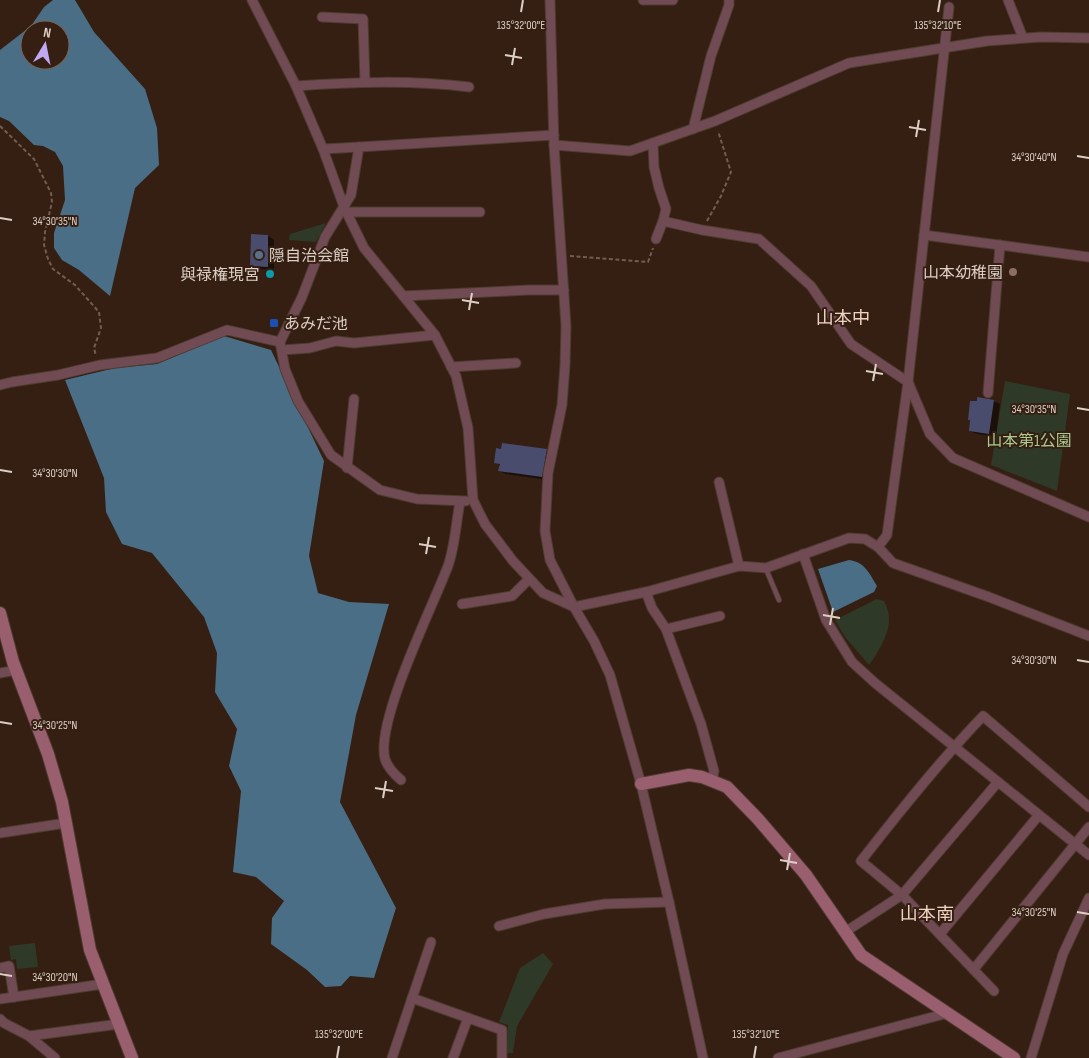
<svg xmlns="http://www.w3.org/2000/svg" width="1089" height="1058" font-family="'Sofia Sans Condensed','Noto Sans JP',sans-serif">
<style>
.green{fill:#2f3927}
.water{fill:#4a6e86;fill-rule:evenodd}
.shadow{fill:#0007}
.building{fill:#4a4c6e}
.lines{fill:none;stroke-linecap:round;stroke-linejoin:round}
.lane-casing{stroke:#4f3b2f;stroke-width:6}
.street-casing{stroke:#4f3b2f;stroke-width:11}
.secondary-casing{stroke:#4f3b2f;stroke-width:14}
.path{stroke:#715e52;stroke-width:2;stroke-dasharray:4 2.5;stroke-linecap:butt}
.lane{stroke:#704b54;stroke-width:4.5}
.street{stroke:#704b54;stroke-width:9}
.secondary{stroke:#9a5f6e;stroke-width:12}
.ticks{fill:none;stroke:#ddcec5;stroke-width:2}
.service-dot{fill:#5c6f8a;stroke:#341f12;stroke-width:2}
.education-dot{fill:#8d6e63;stroke:#341f12;stroke-width:2}
.culture-dot{fill:#0f9aa8;stroke:#341f12;stroke-width:2}
.transit-dot{fill:#1a4fb4;stroke:#341f12;stroke-width:2}
.labels{text-anchor:middle;stroke-width:4;stroke-linejoin:round;paint-order:stroke}
.poi-label{font-size:16px;fill:#ddcec5;stroke:#341f12;text-anchor:start}
.park-label{font-size:16px;fill:#aaca90;stroke:#341f12}
.neighbourhood-label{font-size:18px;fill:#efd2c1;stroke:#341f12}
.ticks-label{font-size:12px;text-anchor:middle;fill:#ddcec5;stroke:#341f12;stroke-width:4;stroke-linejoin:round;paint-order:stroke}
</style>
<rect width="100%" height="100%" fill="#341f12"/>
<g class="green">
<polygon points="326,223 316,242 289,240 290,234"/>
<polygon points="1005,381 1070,394 1057,491 991,465"/>
<path d="M 877,599 L 884,601 C 897,623 882,646 869,665 L 845,637 L 835,620 Z"/>
<polygon points="35,943 38,967 17,969 16,959 11,960 9,946"/>
<polygon points="543,953 553,964 517,1026 513,1053 507,1053 508,1025 499,1022 520,968"/>
</g>
<g class="water">
<path d="M 53,0 L 75,0 L 94,32 L 145,89 L 157,128 L 159,165 L 135,188 L 110,296 L 79,270 L 62,260 L 54,248 L 54,233 L 65,200 L 63,166 L 55,152 L 43,146 L 34,145 L 9,121 L 0,117 L 0,50 L 31,26 L 44,7 ZM 30,30 L 60,30 L 60,60 L 30,60 Z"/>
<polygon points="224,336 271,350 324,461 309,556 318,593 349,602 389,604 356,715 340,802 396,908 374,978 350,976 341,986 325,987 307,970 271,944 272,918 284,901 256,877 233,872 241,791 229,766 237,729 215,692 217,653 204,617 152,553 122,544 106,512 104,478 65,380 115,368 157,364"/>
<path d="M 849,560 C 865,562 869,573 877,586 L 874,592 L 833,612 L 818,569 Z"/>
</g>
<g class="shadow">
<polygon points="268,236 274,240 274,270 258,269 251,265"/>
<polygon points="993,401 1000,404 996,437 977,434 970,431"/>
<polygon points="546,450 552,454 548,480 506,474 500,471 500,465 495,462"/>
</g>
<g class="building">
<polygon points="251,234 268,235 268,267 250,266"/>
<polygon points="977,397 994,400 989,434 969,431 970,420 968,420 970,401 977,401"/>
<polygon points="502,443 547,449 542,477 498,471 500,464 494,463 496,448 501,449"/>
</g>
<g class="lines">
<g class="lane-casing">
<polyline id="lane" points="766,569 779,600"/>
</g>
<g class="street-casing">
<g id="street">
<polyline points="252,0 296,86 323,149 344,207 364,248 435,335 456,376 468,428 473,500 485,524 513,561 543,593 574,607 646,592 739,566 766,568 849,538 865,539 878,547 893,563 989,597 1089,636"/>
<polyline points="550,0 554,145 566,326 565,365 562,405 548,473 545,531 550,560 574,607 594,641 610,675 641,784 669,902 703,1058"/>
<polyline points="643,0 673,0"/>
<polyline points="1008,0 1023,38"/>
<polyline points="322,17 363,19 365,82"/>
<path d="M 296,86 C 354,82 411,80 469,87"/>
<polyline points="693,129 711,56 729,5 729,0"/>
<polyline points="653,143 654,167 659,188 666,209 663,221 656,239"/>
<polyline points="554,145 630,151 715,121 849,63 987,41 1041,37 1089,38"/>
<polyline points="323,149 359,147"/>
<polyline points="346,212 480,212"/>
<polyline points="663,221 702,230 759,239 811,286 851,344 908,382 930,434 953,458 1089,517"/>
<polyline points="924,235 1089,257"/>
<polyline points="403,296 529,290 564,290"/>
<polyline points="280,342 285,369 298,401 331,455 380,490 417,499 466,501"/>
<polyline points="282,350 310,348 336,341 354,343 435,335"/>
<polyline points="451,367 516,363"/>
<polyline points="0,385 12,382 58,375 100,365 157,358 227,330 280,342 302,297 325,237 351,195 359,147 554,135"/>
<polyline points="988,393 1000,245"/>
<polyline points="347,468 354,399"/>
<polyline points="719,482 739,566"/>
<polyline points="878,547 887,535 908,382 949,7"/>
<polyline points="803,554 826,620 852,662 875,683 1089,855"/>
<polyline points="646,592 652,608 666,629 701,724 714,771 712,781"/>
<polyline points="462,604 512,596 529,579"/>
<polyline points="666,629 720,616"/>
<polyline points="0,673 16,670"/>
<path d="M 401,780 C 394,774 388,768 385,759 C 375,722 433,606 448,566 C 455,546 456,523 460,502"/>
<polyline points="0,833 66,823"/>
<polyline points="499,926 544,914 605,904 669,902"/>
<polyline points="845,932 902,895 998,782"/>
<polyline points="940,934 1039,815"/>
<polyline points="0,968 9,966 14,997"/>
<polyline points="974,969 1089,827"/>
<path d="M 994,991 L 902,895 L 861,861 C 900,811 939,762 983,716 L 1089,807"/>
<polyline points="412,998 502,1030 502,1058"/>
<polyline points="0,999 103,984"/>
<polyline points="0,1019 4,1023 29,1036 55,1058"/>
<polyline points="29,1036 119,1024"/>
<polyline points="392,1058 431,942"/>
<polyline points="453,1058 468,1018"/>
<polyline points="778,1058 948,1013"/>
<polyline points="1031,1058 1063,954 1089,898"/>
</g>
</g>
<g class="secondary-casing">
<g id="secondary">
<polyline points="0,613 13,662 48,754 62,802 90,950 132,1058"/>
<polyline points="641,784 689,775 702,777 727,787 758,819 806,875 861,955 1014,1058"/>
</g>
</g>
<g class="path">
<polyline points="0,126 34,159 51,193 52,202 45,232 44,245 48,259 53,269 75,285 99,312 101,328 94,348 96,356"/>
<polyline points="707,221 721,196 731,172 718,131"/>
<polyline points="570,256 648,262 653,248"/>
</g>
<use href="#lane" class="lane"/>
<use href="#street" class="street"/>
<use href="#secondary" class="secondary"/>
</g>
<path class="ticks" d="M 521,12 L 523,0M 938,12 L 940,0M 505,55 L 522,58M 512,65 L 515,48M 909,127 L 926,130M 916,137 L 919,120M 1077,156 L 1089,158M 0,218 L 12,220M 462,300 L 479,303M 469,310 L 472,293M 866,371 L 883,374M 873,381 L 876,364M 1077,408 L 1089,410M 0,470 L 12,472M 419,544 L 436,547M 426,554 L 429,537M 823,615 L 840,618M 830,625 L 833,608M 1077,660 L 1089,662M 0,722 L 12,724M 375,788 L 393,791M 383,798 L 386,781M 780,860 L 797,863M 787,870 L 790,853M 1077,912 L 1089,914M 0,974 L 12,976M 337,1058 L 339,1046M 754,1058 L 756,1046"/>
<circle class="service-dot" cx="259" cy="255" r="5"/>
<circle class="education-dot" cx="1013" cy="272" r="5"/>
<circle class="culture-dot" cx="270" cy="274" r="5"/>
<rect class="transit-dot" x="269" y="318" width="10" height="10" rx="2.5"/>
<g class="labels">
<g class="poi-label">
<text x="269" y="261">隠自治会館</text>
<text x="1003" y="278" text-anchor="end">山本幼稚園</text>
<text x="260" y="280" text-anchor="end">與禄権現宮</text>
<text x="284" y="329">あみだ池</text>
</g>
<g class="park-label">
<text x="1029" y="446">山本第1公園</text>
</g>
<g class="neighbourhood-label">
<text x="843" y="324">山本中</text>
<text x="927" y="920">山本南</text>
</g>
</g>
<g class="ticks-label">
<text x="521" y="29">135°32'00"E</text>
<text x="938" y="29">135°32'10"E</text>
<text x="1034" y="161">34°30'40"N</text>
<text x="55" y="225">34°30'35"N</text>
<text x="1034" y="413">34°30'35"N</text>
<text x="55" y="477">34°30'30"N</text>
<text x="1034" y="664">34°30'30"N</text>
<text x="55" y="729">34°30'25"N</text>
<text x="1034" y="916">34°30'25"N</text>
<text x="55" y="981">34°30'20"N</text>
<text x="339" y="1038">135°32'00"E</text>
<text x="756" y="1038">135°32'10"E</text>
</g>
<g transform="translate(45 45) rotate(10)"><circle r="24" fill="#341f12" stroke="#78655a"/>
<path d="M0-4L9 19L0 12L-9 19Z" fill="#c1a8f3"/>
<text y="-8" font-size="14" font-weight="bold" text-anchor="middle" fill="#ddcec5">N</text>
</g>
</svg>
